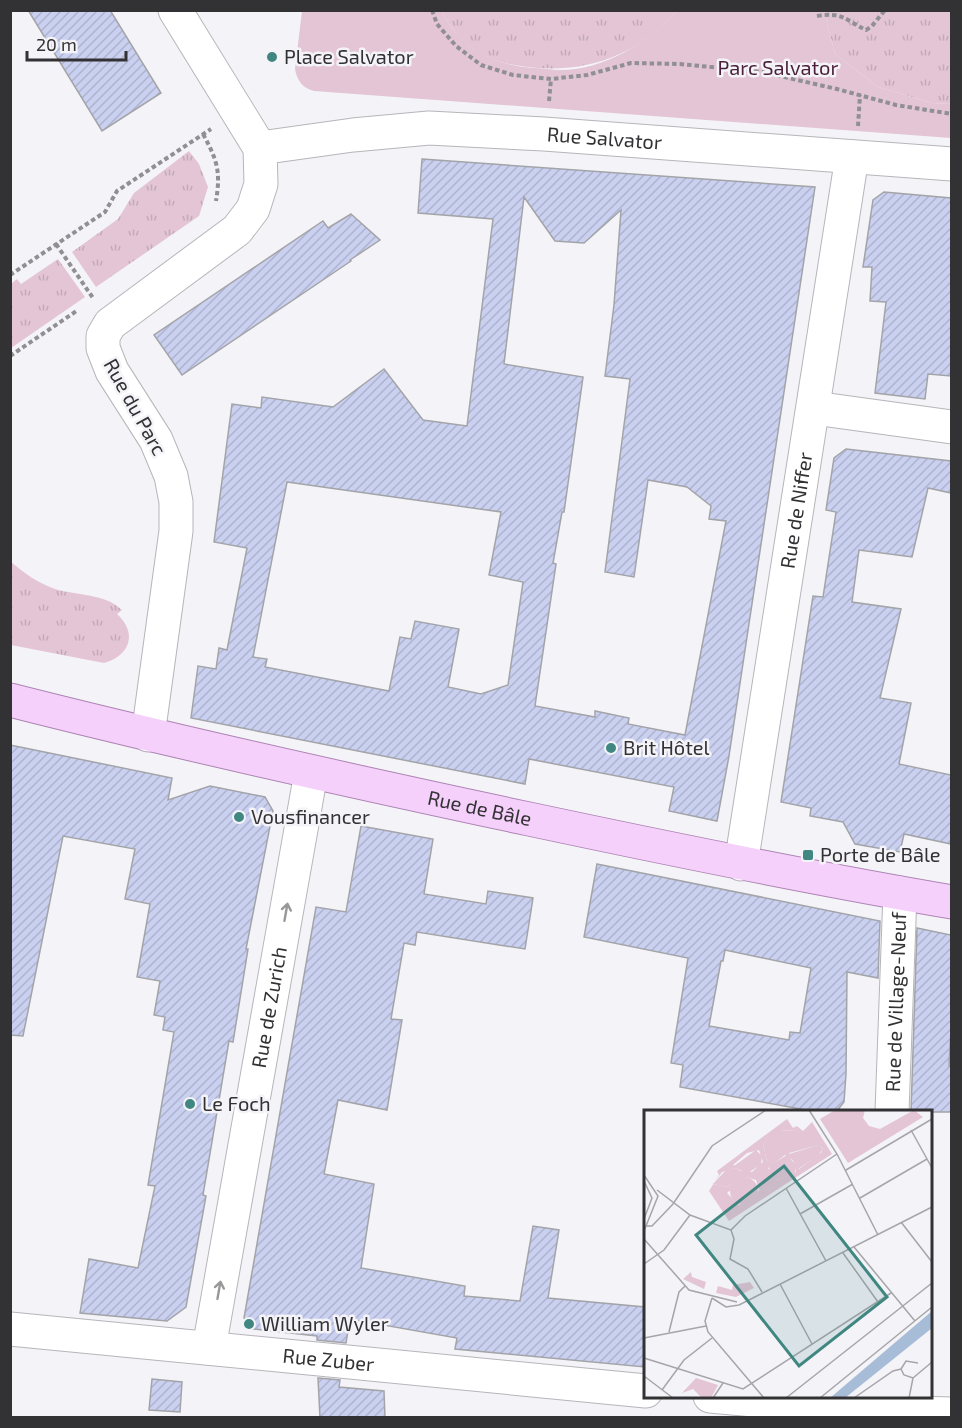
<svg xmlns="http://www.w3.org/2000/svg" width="962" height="1428" font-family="'Exo 2',sans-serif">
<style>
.grass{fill:url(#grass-tufts)}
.park{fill:#e3c5d5}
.building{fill:url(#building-hatch);stroke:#a3a4a8;stroke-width:1.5;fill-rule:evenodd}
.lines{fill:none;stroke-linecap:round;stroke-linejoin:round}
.minor-casing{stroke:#b6b5ba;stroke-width:35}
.major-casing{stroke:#ad84b3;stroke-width:35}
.path{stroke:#908f93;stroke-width:4;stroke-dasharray:4.5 3;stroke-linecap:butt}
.minor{stroke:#fff;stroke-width:33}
.major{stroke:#f5d0fb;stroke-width:33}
.oneway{stroke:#989899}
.poi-dot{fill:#418781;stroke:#f4f3f8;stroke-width:2}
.labels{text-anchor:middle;stroke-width:5;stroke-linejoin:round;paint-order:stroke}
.poi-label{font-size:20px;fill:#323133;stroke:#f4f3f8;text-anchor:start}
.park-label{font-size:20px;fill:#4a1f39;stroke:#f4f3f8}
.street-label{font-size:20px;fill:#323133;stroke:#f4f3f8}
.inset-road{fill:none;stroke:#a6a5a9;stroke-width:1.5}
.view{fill:#418781;fill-opacity:0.15;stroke:#418781;stroke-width:3}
.inset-edge{fill:none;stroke:#323133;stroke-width:3}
</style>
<defs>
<pattern id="grass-tufts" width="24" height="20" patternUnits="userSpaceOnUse" patternTransform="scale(1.5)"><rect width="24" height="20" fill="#e3c5d5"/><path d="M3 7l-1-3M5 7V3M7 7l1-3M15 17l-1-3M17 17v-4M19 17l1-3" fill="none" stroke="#c3aab7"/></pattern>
<pattern id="building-hatch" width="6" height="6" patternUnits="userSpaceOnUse" patternTransform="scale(1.5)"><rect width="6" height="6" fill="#cad0f0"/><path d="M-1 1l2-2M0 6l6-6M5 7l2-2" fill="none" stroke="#aeb3ce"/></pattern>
</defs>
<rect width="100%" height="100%" fill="#f4f3f8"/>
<g class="grass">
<path d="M 441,11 L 677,11 C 641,52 592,72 538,68 C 490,64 465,53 441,11 Z"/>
<polygon points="824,11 951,11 951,104 932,103 878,87 835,54"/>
<polygon points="189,151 199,164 208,187 199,216 96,287 72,252 118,219 134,193"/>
<polygon points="58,259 85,297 11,348 11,284 17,279 21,284"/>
<path d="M 11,562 C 24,573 38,583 55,589 C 78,596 104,593 122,610 L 117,614 C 138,633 130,656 104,663 L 11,645 Z"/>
</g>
<path class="park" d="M 302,11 L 441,11 C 462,49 490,64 533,68 C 542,68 552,70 561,70 C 604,70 649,42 677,11 L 824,11 L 835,54 L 878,87 L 932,103 L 951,104 L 951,138 L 314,91 C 303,88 297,81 295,69 Z"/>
<g class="building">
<polygon points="28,10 110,10 161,93 102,131"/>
<path d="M 422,159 L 815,187 L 729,756 L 717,821 L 669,811 L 674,787 L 529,759 L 525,784 L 191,718 L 198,666 L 216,669 L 219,648 L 227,650 L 247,548 L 214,542 L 232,404 L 261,408 L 262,397 L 333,407 L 384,369 L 423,420 L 467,426 L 493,219 L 418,213 ZM 524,197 L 555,241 L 584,243 L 621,210 L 614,305 L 605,376 L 630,379 L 605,572 L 634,577 L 648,480 L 687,487 L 711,506 L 709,519 L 726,521 L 685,735 L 628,724 L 629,718 L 595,711 L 595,717 L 535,706 L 556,564 L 553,563 L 562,512 L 564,512 L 583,377 L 504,364 ZM 287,482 L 501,512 L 489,575 L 523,582 L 508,685 L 481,694 L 448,687 L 459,629 L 415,621 L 411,639 L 400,637 L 389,691 L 265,667 L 267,659 L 253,657 Z"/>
<polygon points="884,192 951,198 951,376 928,374 925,399 875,393 886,302 870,301 872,267 863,267 873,200"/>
<polygon points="351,214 380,240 350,260 351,261 182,375 154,335 323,221 328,228"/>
<polygon points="846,449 951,461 951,493 928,488 912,557 859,550 852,602 901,609 880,698 911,703 899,764 951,775 951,844 904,834 900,852 855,844 843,822 810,816 811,808 781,802 813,596 823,597 836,512 826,510 834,458"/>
<polygon points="10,745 172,778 168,800 210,786 265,797 273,811 246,949 248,949 233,1042 229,1041 203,1195 206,1196 186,1307 167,1321 80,1313 89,1259 138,1268 155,1186 148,1185 174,1032 163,1030 165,1017 154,1015 160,981 137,977 150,904 125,899 135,849 63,836 23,1036 10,1035"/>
<polygon points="361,826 433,839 424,894 486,904 488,891 533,898 525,949 417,932 415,945 404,943 391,1019 402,1020 387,1110 338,1100 324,1174 374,1184 361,1268 465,1286 464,1296 520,1301 533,1226 559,1230 548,1298 645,1307 645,1367 455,1349 457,1338 350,1319 346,1343 317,1340 317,1336 253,1329 244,1318 316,907 346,912"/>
<path d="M 597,864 L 880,921 L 878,978 L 847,972 L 846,1074 L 844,1102 L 836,1112 L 817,1112 L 680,1087 L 683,1065 L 671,1063 L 688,958 L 584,937 ZM 725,950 L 811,968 L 800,1033 L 790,1032 L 789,1040 L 709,1026 L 721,961 L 723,961 Z"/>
<polygon points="917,928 951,935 951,1029 949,1066 951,1066 951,1112 911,1112"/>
<polygon points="318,1378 340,1380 339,1387 384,1391 385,1418 320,1418"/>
<polygon points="152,1379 182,1382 180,1412 149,1410"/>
</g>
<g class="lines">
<g class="minor-casing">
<g id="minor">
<path id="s1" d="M 260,148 L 353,135 L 429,128 L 544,134 L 952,164"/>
<polyline points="814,408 952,427"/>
<polyline points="148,735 176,531 176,502 171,476 156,440 112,371 103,348 103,336 110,324 237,230 253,209 261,184 260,148 175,10"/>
<path id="s2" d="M 741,864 L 852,157"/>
<path id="s3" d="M 892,1112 L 900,893"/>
<path id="s4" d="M 10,1329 L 646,1391"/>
<path id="s5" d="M 209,1348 L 311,773"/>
<polyline points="710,1396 882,1412 952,1414"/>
</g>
</g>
<g class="major-casing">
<g id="major">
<path id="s6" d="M 10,700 C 183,744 355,782 529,819 C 670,849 810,878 952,902"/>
</g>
</g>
<g class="path">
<polyline points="432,10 437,24 456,46 481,65 513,75 551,79 587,75 631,63 680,64 762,72 837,89 896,105 952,114"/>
<path d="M 817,16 C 844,12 843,19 866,30 L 872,26 L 885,10"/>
<polyline points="549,101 551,79"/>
<polyline points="858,126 860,95"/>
<path d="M 203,134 C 217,160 221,171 216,201"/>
<polyline points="56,244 93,298"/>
<polyline points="10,275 105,212 117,191 211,129"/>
<polyline points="10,356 78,310"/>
</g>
<use href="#minor" class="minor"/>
<use href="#major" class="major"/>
</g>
<defs><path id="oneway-shaft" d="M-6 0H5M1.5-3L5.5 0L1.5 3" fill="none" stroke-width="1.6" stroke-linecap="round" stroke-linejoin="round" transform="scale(1.5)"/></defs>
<g class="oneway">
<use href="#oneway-shaft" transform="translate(286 912) rotate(-80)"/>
<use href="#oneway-shaft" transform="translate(219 1290) rotate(-80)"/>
</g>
<g class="poi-dot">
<circle cx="272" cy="57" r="6"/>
<circle cx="611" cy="748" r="6"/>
<circle cx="239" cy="817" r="6"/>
<rect x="802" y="849" width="12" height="12" rx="3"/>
<circle cx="190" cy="1104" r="6"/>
<circle cx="249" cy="1324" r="6"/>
</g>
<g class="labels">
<g class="poi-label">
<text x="284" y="64">Place Salvator</text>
<text x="623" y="755">Brit Hôtel</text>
<text x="251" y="824">Vousfinancer</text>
<text x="820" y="862">Porte de Bâle</text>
<text x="202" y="1111">Le Foch</text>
<text x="261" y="1331">William Wyler</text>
</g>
<g class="park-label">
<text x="778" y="75">Parc Salvator</text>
</g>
<g class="street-label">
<text dy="7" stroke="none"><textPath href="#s1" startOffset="346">Rue Salvator</textPath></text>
<text transform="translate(135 407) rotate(61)" y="7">Rue du Parc</text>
<text dy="7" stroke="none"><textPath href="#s2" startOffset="358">Rue de Niffer</textPath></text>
<text dy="7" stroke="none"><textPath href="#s6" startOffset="482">Rue de Bâle</textPath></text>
<text dy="7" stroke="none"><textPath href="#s3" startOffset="110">Rue de Village-Neuf</textPath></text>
<text dy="7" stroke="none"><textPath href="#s5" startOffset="346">Rue de Zurich</textPath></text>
<text dy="7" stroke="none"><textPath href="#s4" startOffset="320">Rue Zuber</textPath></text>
</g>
</g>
<g transform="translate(644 1110)">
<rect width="288" height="288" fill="#f4f3f8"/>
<path d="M 135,20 L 153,21 L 159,30 L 154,37 L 123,52 L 119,33 ZM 174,35 L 179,38 L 175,45 L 154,59 L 145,44 ZM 112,40 L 118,46 L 117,55 L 105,62 L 90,56 ZM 143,45 L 152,55 L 151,63 L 133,70 L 126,65 L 125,56 ZM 91,58 L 99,62 L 98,66 L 83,77 L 69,74 L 82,60 ZM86 81a14 14 0 1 1 28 0a14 14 0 1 1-28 0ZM 47,162 L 48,167 L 62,172 L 60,179 L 39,169 ZM 106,172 L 110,178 L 92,187 L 72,183 L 74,176 L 88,180 L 89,175 Z" fill="#e3c5d5"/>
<path d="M 191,0 L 221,0 L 219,8 L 225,16 L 236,19 L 270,0 L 279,7 L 204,53 L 176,9 ZM 143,9 L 149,18 L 153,16 L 159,21 L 168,12 L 188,44 L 85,111 L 65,81 L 75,65 L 73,61 ZM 138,20 L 153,21 L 158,32 L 123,52 L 119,33 ZM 174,35 L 179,38 L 177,43 L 155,59 L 145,43 ZM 115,40 L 119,52 L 108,62 L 89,55 L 103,43 ZM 141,45 L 150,51 L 152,62 L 133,70 L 124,58 ZM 91,58 L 98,61 L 98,66 L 83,77 L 69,74 L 78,62 ZM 102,67 L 112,70 L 115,80 L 109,91 L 95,95 L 83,83 Z" fill="#e3c5d5" fill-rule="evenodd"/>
<path d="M 52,268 L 74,275 L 67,288 L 58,288 L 49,279 L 38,283 Z" fill="#e3c5d5"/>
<path d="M 288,201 L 288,218 L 201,288 L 186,288 Z" fill="#a7bcd7"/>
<path class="inset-road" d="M 165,0 L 193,44 L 234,125M 267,20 L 288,58M 202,60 L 288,9M 0,65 L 14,86 L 0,121M 0,71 L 8,88 L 0,109M 142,78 L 182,151M 13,80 L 46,105 L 87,120 L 90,129 L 86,149 L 104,159 L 118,182M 216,88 L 283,49M 156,104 L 209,74M 257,112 L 288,152M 2,116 L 8,116 L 29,94 L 68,36 L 122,0M 87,120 L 101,106 L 193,44M 0,129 L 45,180 L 93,192M 210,137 L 271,211M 199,143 L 234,192M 0,154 L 20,140 L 46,105M 136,174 L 168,234M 68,188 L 82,197 L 95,195 L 288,97M 68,188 L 61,211 L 64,222 L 120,288M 25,222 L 35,182 L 41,176M 0,228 L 62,216M 0,248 L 99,279 L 247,183M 257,259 L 260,265 L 269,268 L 288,252M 257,259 L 262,251 L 274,253M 0,266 L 29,288M 18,280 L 40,250 L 68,228M 69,288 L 79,273M 142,288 L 288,173M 176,288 L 288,197M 210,288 L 249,261 L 257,259M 265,288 L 269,268"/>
<path class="view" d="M 140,56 L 243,187 L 155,256 L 52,125 Z"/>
<rect width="288" height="288" class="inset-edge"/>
</g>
<rect width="962" height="1428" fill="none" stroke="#323133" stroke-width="24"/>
<path d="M27 51v9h99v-9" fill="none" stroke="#323133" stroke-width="3"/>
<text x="36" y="51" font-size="18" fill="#323133" stroke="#f4f3f8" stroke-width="4.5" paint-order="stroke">20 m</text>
</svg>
